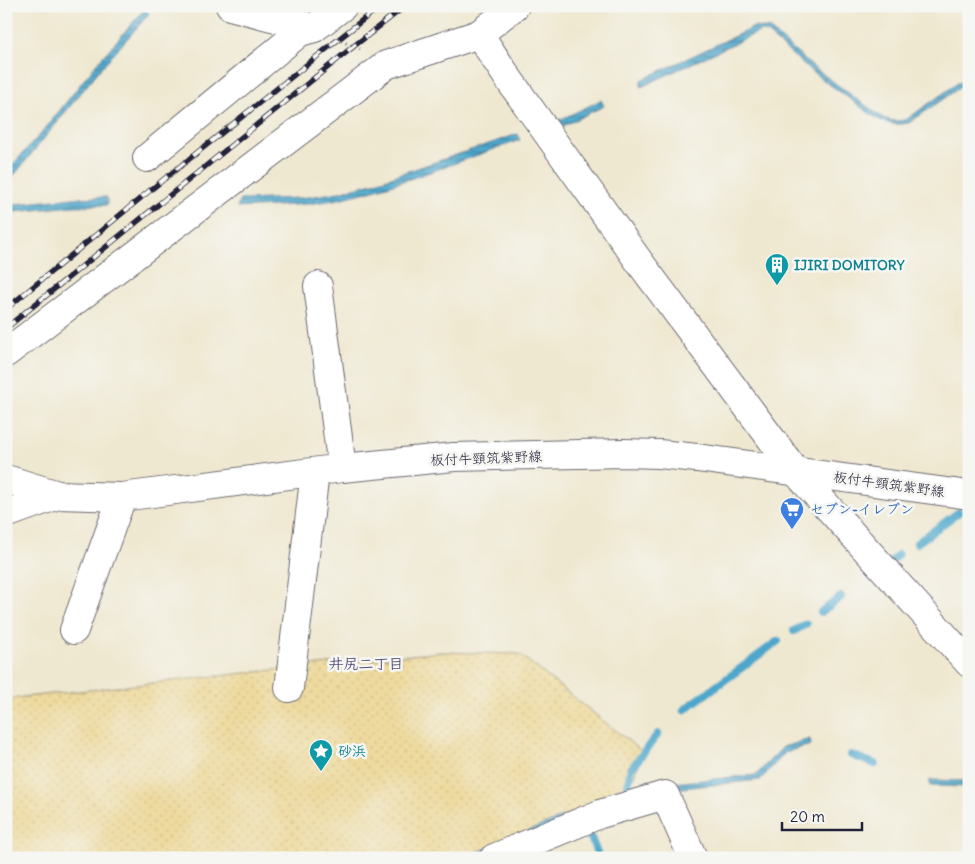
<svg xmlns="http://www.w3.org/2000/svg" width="975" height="864" font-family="Delius,'Klee One',sans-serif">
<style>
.sand{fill:url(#sand-dots);stroke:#887e6c}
.water{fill:url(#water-rules);stroke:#386484}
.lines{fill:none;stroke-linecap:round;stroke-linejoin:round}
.stream{stroke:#4ea7cc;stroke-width:8}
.street-casing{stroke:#6a676f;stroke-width:30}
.secondary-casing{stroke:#6a676f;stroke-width:30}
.path{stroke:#6a676f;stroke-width:3;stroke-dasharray:1 4;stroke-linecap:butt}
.street{stroke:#fff;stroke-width:28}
.secondary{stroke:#fff;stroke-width:28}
.rail-casing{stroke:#22223b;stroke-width:5.5}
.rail{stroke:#f6f6f2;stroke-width:4;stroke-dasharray:11;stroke-linecap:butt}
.labels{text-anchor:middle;stroke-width:5;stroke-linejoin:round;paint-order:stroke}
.culture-label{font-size:14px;font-weight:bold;fill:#0d838f;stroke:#f6f6f2;text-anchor:start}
.street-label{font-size:14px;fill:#22223b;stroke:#f6f6f2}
.shop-label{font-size:14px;font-weight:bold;fill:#366cbe;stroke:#f6f6f2;text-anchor:start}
.neighbourhood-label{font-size:15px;font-weight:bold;fill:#5c537b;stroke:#f6f6f2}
</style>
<defs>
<pattern id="sand-dots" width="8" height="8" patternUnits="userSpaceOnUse" patternTransform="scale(1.25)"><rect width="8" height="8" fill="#eeda9e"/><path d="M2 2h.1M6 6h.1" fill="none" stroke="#ccbb89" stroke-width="1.8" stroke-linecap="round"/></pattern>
<pattern id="water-rules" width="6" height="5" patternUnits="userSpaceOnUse" patternTransform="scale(1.25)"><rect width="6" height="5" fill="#4ea7cc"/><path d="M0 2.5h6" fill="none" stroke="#4088a7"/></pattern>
</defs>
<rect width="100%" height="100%" fill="#f6f6f2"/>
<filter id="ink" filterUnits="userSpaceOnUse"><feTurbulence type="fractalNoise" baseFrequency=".02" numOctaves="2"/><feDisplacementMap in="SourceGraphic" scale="10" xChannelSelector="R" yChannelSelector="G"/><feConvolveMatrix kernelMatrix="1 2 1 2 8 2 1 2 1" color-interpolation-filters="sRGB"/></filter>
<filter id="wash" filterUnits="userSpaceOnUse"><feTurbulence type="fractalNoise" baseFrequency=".0096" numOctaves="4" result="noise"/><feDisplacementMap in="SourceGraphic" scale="20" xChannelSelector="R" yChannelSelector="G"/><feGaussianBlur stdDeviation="1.12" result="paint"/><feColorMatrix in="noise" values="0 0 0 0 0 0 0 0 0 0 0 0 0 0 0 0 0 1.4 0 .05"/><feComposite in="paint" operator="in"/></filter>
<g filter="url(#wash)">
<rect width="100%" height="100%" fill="#efe8d0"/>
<polygon class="sand" points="439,652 519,654 644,753 627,792 482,858 6,858 6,699"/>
<g class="water">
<polygon points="145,9 149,14 102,67 16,173 6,182 6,172 45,129 97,63"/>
<path d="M 754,27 L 769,29 L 813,67 L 883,118 C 892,121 898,122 907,119 L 969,75 L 969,81 L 909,123 C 895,126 884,124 872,115 L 811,71 L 767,33 L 761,31 L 641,87 L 641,80 Z"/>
<polygon points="601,100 604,106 550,132 547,126"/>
<path d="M 518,134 L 520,140 C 462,160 403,184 343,198 C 309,206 272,206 237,208 L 240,200 L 302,198 L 339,192 L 373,183 Z"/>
<polygon points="107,197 107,205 73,206 6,213 6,205 73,198"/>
<polygon points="810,739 811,745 786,752 760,780 663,790 584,815 478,858 463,858 582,809 662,784 756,775 783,747"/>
<polygon points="930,780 969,781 969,787 930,786"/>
</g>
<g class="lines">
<g class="stream">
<polyline points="917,543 959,512"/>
<polyline points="888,565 898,555"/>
<polyline points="821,612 841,597"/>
<polyline points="794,631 806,624"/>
<polyline points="684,710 778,641"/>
<polyline points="851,755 875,764"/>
<polyline points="627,796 630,770 658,734"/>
<polyline points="591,838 599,858"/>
</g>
</g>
</g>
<g filter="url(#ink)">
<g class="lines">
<g class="street-casing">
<g id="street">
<polyline points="230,6 314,28"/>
<polyline points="479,34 510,81 638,260 796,472 969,663"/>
<polyline points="147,158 300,32 314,28 343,6"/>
<polyline points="318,286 342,468"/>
<polyline points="6,353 386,65 479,34 515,6"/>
<polyline points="6,514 58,495"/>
<polyline points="74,630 122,497"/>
<polyline points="289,688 315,472"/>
<polyline points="494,858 600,814 665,795 693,858"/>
</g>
</g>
<g class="secondary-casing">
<polyline id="secondary" points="6,479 58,495 122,497 342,468 454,457 624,453 659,454 697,458 969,495"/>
</g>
<polyline class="path" points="341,41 360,49"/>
<use href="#street" class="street"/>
<use href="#secondary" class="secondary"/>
<g class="rail-casing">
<g id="rail">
<polyline points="6,309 148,192 380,6"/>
<polyline points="6,328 354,46 405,6"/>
</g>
</g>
<use href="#rail" class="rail"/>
</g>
</g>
<defs>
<g id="building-pin" transform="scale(1.25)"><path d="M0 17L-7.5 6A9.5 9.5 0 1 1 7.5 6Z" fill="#0f9aa8" stroke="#f6f6f2"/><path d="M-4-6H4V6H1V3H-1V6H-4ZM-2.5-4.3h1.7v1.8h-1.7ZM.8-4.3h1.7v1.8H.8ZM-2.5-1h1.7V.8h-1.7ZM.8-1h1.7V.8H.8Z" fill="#fff"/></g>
<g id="supermarket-pin" transform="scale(1.25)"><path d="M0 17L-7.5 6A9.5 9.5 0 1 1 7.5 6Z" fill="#3f7fe0" stroke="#f6f6f2"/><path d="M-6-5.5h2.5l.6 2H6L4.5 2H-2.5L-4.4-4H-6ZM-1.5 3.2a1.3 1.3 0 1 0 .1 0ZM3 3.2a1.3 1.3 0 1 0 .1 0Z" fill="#fff"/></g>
<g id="sight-pin" transform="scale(1.25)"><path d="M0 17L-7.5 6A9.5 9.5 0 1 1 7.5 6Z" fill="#0f9aa8" stroke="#f6f6f2"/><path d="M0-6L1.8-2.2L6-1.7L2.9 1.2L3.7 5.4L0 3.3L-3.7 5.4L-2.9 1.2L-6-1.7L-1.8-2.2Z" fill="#fff"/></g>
</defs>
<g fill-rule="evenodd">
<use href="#building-pin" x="777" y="265"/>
<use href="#supermarket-pin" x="792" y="509"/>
<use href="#sight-pin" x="321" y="751"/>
</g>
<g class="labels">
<g class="culture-label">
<text x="794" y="270">IJIRI DOMITORY</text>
<text x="338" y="756">砂浜</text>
</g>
<g class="street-label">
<text transform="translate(486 458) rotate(-2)" y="5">板付牛頸筑紫野線</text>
<text transform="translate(889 484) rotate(8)" y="5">板付牛頸筑紫野線</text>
</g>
<g class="shop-label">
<text x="810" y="514">セブン-イレブン</text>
</g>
<g class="neighbourhood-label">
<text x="366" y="669">井尻二丁目</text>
</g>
</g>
<rect width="975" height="864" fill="none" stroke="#f6f6f2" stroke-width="25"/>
<path d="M782 822v8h80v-8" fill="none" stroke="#22223b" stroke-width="2.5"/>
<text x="790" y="822" font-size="15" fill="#22223b" stroke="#f6f6f2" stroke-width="4" paint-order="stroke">20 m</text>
</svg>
